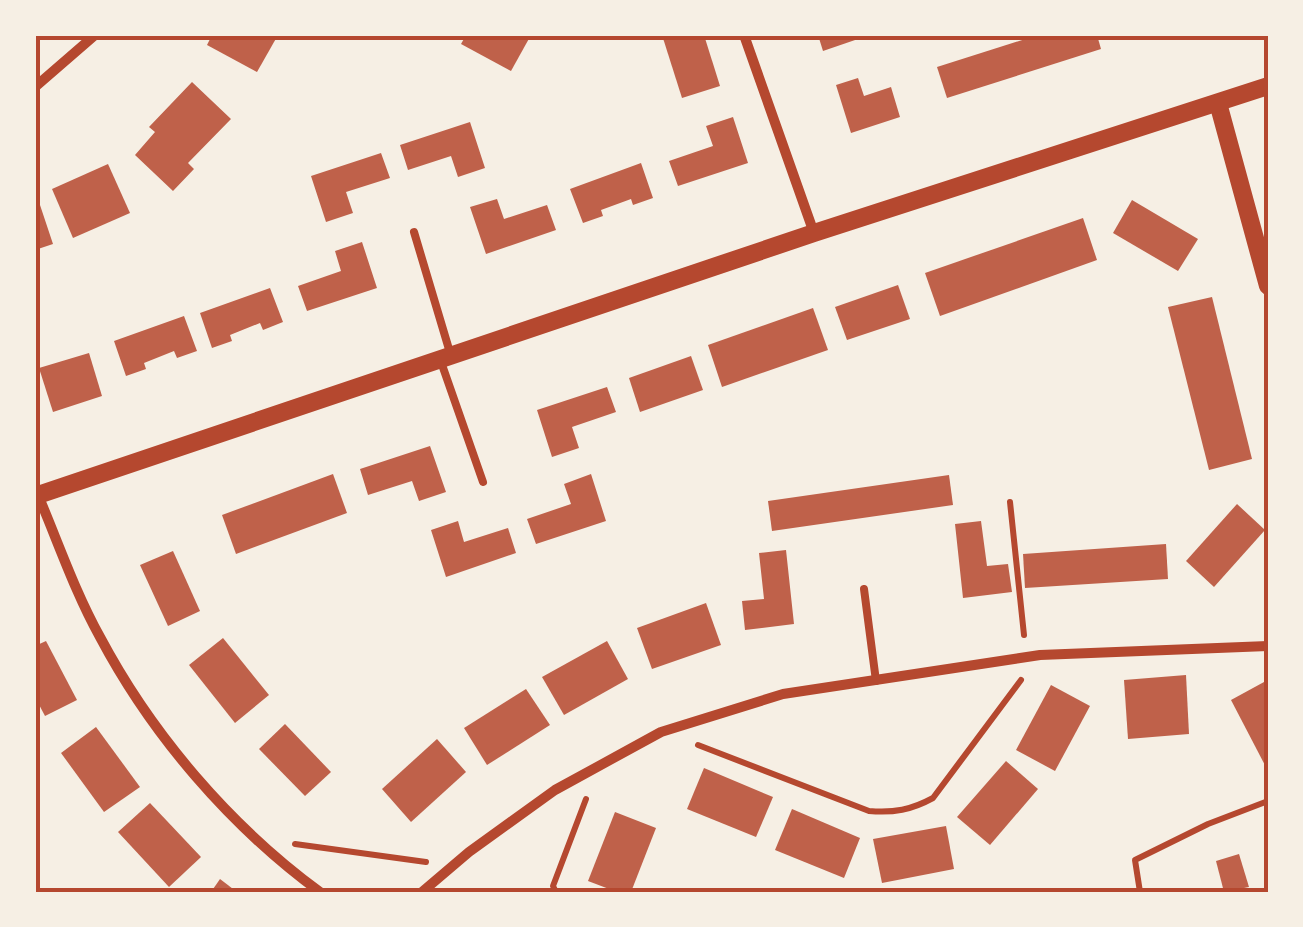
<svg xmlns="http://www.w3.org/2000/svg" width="1303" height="927" font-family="Lora,serif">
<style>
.building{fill:#bf614a}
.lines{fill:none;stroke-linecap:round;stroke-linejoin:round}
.path{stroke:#b5482f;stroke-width:6}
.service{stroke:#b5482f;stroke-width:8}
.minor{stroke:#b5482f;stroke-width:10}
.tertiary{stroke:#b5482f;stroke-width:18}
.neatline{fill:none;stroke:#b5482f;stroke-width:4}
</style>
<rect width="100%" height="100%" fill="#f6efe4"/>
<g class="building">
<polygon points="212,35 278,35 257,72 207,45"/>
<polygon points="466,35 531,35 511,71 461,44"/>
<polygon points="662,35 704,35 720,86 682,98"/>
<polygon points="818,35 857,35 858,39 823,51"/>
<polygon points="1038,35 1097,35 1101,49 947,98 937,67"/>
<polygon points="858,78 864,96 891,87 900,117 851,133 836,85"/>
<polygon points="192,82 231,119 188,163 194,169 173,191 135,155 155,132 149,127"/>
<polygon points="733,117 748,163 678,186 669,161 713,146 706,126"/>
<polygon points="470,122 485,168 458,177 451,156 408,170 400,145"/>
<polygon points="381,153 390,178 346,192 353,213 326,222 311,176"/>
<polygon points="641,163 653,198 633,205 631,199 601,210 603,216 583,223 570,189"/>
<polygon points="108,164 130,213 73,238 52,189"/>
<polygon points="35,190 53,244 35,250"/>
<polygon points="497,199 504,219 547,205 556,230 486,254 470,207"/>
<polygon points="1132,200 1198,239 1178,271 1113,233"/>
<polygon points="1083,218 1097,260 940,316 925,273"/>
<polygon points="362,242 377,288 307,311 298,286 341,271 335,251"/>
<polygon points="898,285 910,319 847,340 835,307"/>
<polygon points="270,288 283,322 263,330 260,323 230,335 232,341 212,348 200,313"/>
<polygon points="1212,297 1252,459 1209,470 1168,307"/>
<polygon points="813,308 828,350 722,387 708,345"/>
<polygon points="184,316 197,351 177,358 174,351 144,363 146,369 126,376 114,341"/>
<polygon points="89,353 102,396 53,412 39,368"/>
<polygon points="691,356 703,390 640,412 629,378"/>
<polygon points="607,387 616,412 572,427 579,448 552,457 537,410"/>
<polygon points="430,446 446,492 419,501 412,481 368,495 360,469"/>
<polygon points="333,474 347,513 236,554 222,515"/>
<polygon points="591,474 606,521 536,544 527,519 571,504 564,484"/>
<polygon points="949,475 953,505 772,531 768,501"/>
<polygon points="1237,504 1265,530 1214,587 1186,561"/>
<polygon points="458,521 464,542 508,528 516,553 446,577 431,530"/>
<polygon points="981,521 987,566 1008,564 1012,592 963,598 955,524"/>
<polygon points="1166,544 1168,579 1025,588 1023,554"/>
<polygon points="786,550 794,624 745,630 742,601 764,599 759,553"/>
<polygon points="173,551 200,611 168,626 140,565"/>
<polygon points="706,603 721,645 652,669 637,628"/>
<polygon points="223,638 269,695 235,723 189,665"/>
<polygon points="46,641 77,700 45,716 35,697 35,646"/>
<polygon points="607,641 628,679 564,715 542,677"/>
<polygon points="1186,675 1189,734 1128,739 1124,680"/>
<polygon points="1264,682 1268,689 1268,771 1231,700"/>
<polygon points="1051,685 1090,706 1055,771 1016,750"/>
<polygon points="526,689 550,725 487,765 464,728"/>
<polygon points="285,724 331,772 305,796 259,749"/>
<polygon points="96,727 140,787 104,812 61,753"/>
<polygon points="437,739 466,772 411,822 382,789"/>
<polygon points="1006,761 1038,789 990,845 957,817"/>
<polygon points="704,768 773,797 756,837 687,809"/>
<polygon points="150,803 201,857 169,887 118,832"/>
<polygon points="792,809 860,838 844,878 775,850"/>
<polygon points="615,812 656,828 631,892 617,892 588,881"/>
<polygon points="946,826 954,869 882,883 873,839"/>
<polygon points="1239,854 1249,887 1224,892 1216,861"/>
<polygon points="220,879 237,892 211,892"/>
</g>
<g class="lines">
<g class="path">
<polyline points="1010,502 1024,635"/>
<path d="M 698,745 L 869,811 C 894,813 911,810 933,798 L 1021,680"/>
<polyline points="295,844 426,862"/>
<polyline points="556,892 553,886 586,799"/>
<polyline points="1140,892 1135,860 1208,824 1268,801"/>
</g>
<g class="service">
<polyline points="414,232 451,356"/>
<polyline points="440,359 483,482"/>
<polyline points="864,589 876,681"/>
</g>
<g class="minor">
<polyline points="744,35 814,233"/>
<polyline points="35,87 95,35"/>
<path d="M 38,495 C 58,542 75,592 100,637 C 152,735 230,826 320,892"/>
<polyline points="422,892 469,852 555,790 661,732 783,694 1040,655 1268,646"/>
</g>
<g class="tertiary">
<polyline points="1218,103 1268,286"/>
<polyline points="35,496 814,233 1268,86"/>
</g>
</g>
<rect width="1303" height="927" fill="none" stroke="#f6efe4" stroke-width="75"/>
<rect x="38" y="38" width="1228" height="852" class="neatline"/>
</svg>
